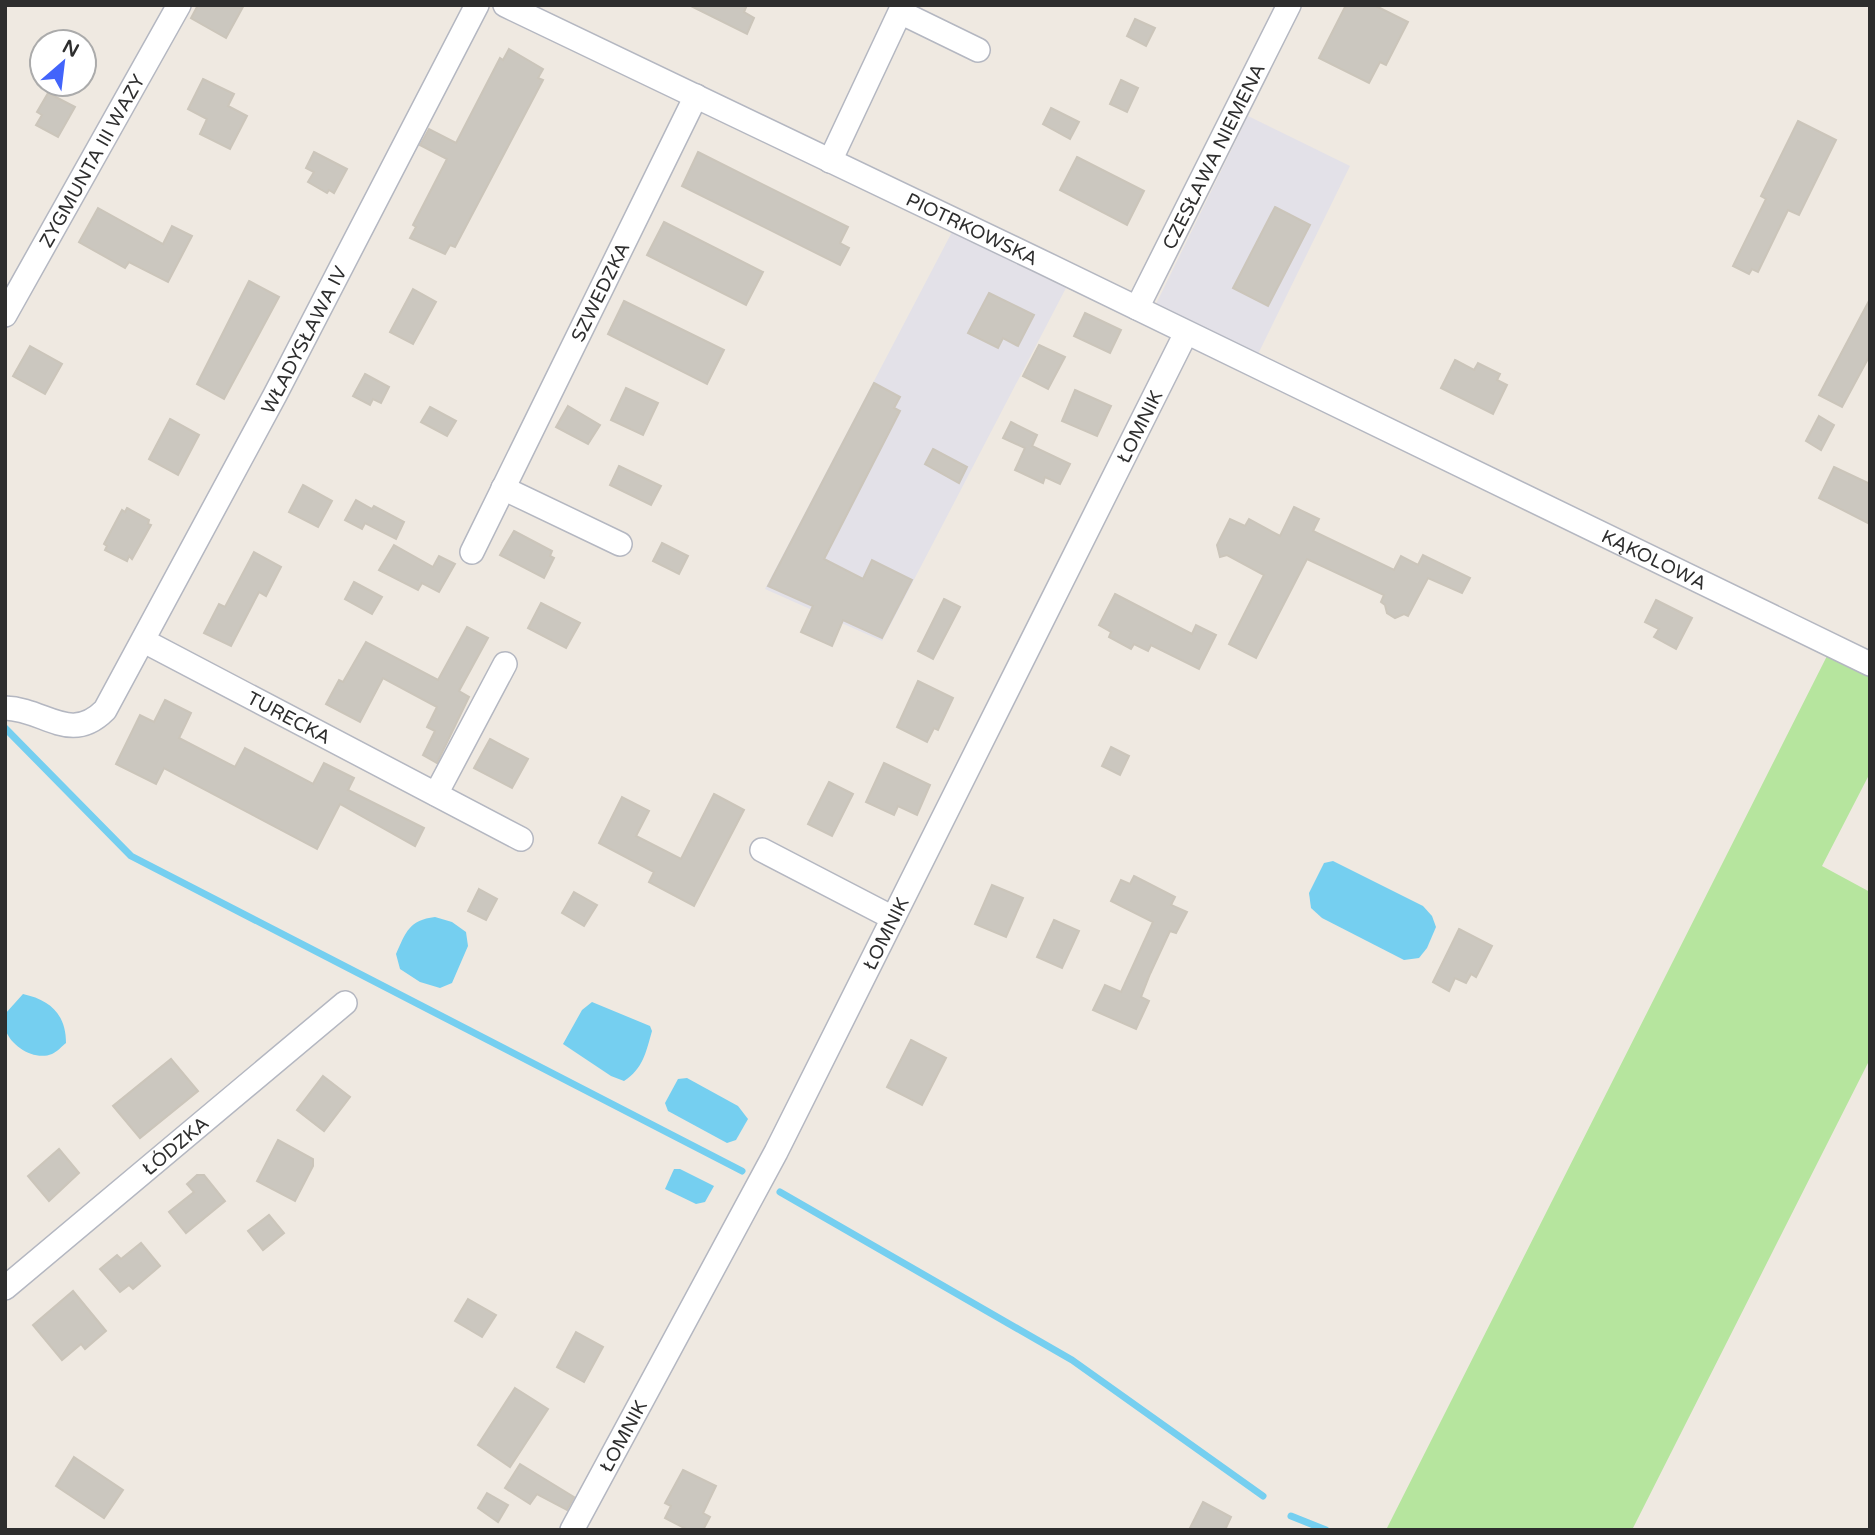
<svg xmlns="http://www.w3.org/2000/svg" width="1875" height="1535" font-family="'Varela Round',sans-serif">
<style>
.industrial{fill:#e3e1e8}
.green{fill:#b6e59e}
.water{fill:#75cff0}
.lines{fill:none;stroke-linecap:round;stroke-linejoin:round}
.stream{stroke:#75cff0;stroke-width:7}
.building{fill:#cbc7bf;stroke:#cbc5ba;stroke-width:2}
.minor-casing{stroke:#b4b7c1;stroke-width:26}
.minor{stroke:#fff;stroke-width:23}
.labels{text-anchor:middle;stroke-width:5;stroke-linejoin:round;paint-order:stroke}
.street-label{font-size:19px;fill:#2e2e2e;stroke:#fff}
</style>
<rect width="100%" height="100%" fill="#efe9e1"/>
<g class="industrial">
<polygon points="1248,116 1350,166 1258,354 1156,304"/>
<polygon points="952,232 1066,288 882,641 765,589"/>
</g>
<polygon class="green" points="1828,654 1870,676 1870,773 1822,866 1870,892 1870,1059 1632,1530 1386,1530"/>
<g class="water">
<polygon points="1333,861 1423,906 1432,916 1436,927 1427,948 1419,958 1404,960 1322,918 1311,908 1309,893 1324,863"/>
<path d="M 435,917 L 452,922 L 466,932 L 468,946 L 452,983 L 440,988 L 420,982 L 400,969 L 396,954 C 406,932 409,920 435,917 Z"/>
<path d="M 23,994 C 50,1000 66,1014 66,1043 C 62,1046 57,1052 52,1054 C 35,1061 12,1047 6,1031 C 4,1025 5,1019 5,1014 Z"/>
<path d="M 592,1002 L 650,1026 L 652,1031 C 646,1052 643,1069 624,1081 L 611,1076 L 563,1044 L 582,1010 Z"/>
<polygon points="687,1078 738,1106 748,1119 736,1140 727,1143 668,1111 665,1103 678,1079"/>
<polygon points="674,1169 680,1169 714,1186 705,1202 696,1204 665,1189"/>
</g>
<g class="lines">
<g class="stream">
<polyline points="5,728 131,856 742,1171"/>
<polyline points="780,1192 1072,1360 1263,1496"/>
<polyline points="1291,1516 1326,1530"/>
</g>
</g>
<g class="building">
<polygon points="198,5 244,5 226,38 191,18"/>
<polygon points="689,5 747,5 744,12 754,18 747,34"/>
<polygon points="1346,5 1374,5 1408,22 1386,65 1380,62 1369,83 1319,58"/>
<polygon points="1135,19 1155,28 1146,46 1127,36"/>
<polygon points="509,49 543,69 538,78 543,80 455,247 450,245 445,254 410,238 416,227 413,225 447,159 420,145 429,129 456,143 500,58 503,60"/>
<polygon points="203,79 234,94 228,106 247,116 230,149 200,134 207,119 188,109"/>
<polygon points="1121,80 1138,88 1127,112 1110,104"/>
<polygon points="48,93 75,107 58,137 36,125 42,115 37,112"/>
<polygon points="1051,108 1079,122 1070,139 1043,124"/>
<polygon points="1798,121 1836,140 1799,215 1788,210 1758,272 1752,269 1749,274 1733,266 1766,199 1761,196"/>
<polygon points="314,152 347,169 334,193 329,190 327,193 308,182 314,172 306,168"/>
<polygon points="698,152 848,227 840,243 849,248 840,265 682,186"/>
<polygon points="1077,157 1144,191 1127,225 1060,190"/>
<polygon points="1275,207 1310,225 1268,306 1233,288"/>
<polygon points="98,208 163,244 172,226 192,236 168,282 129,262 125,268 79,242"/>
<polygon points="664,222 763,272 746,305 647,255"/>
<polygon points="249,281 279,297 224,399 197,384"/>
<polygon points="413,289 436,302 413,344 390,332"/>
<polygon points="989,293 1034,315 1018,346 1003,338 998,348 968,333"/>
<polygon points="1870,299 1870,355 1842,407 1819,395"/>
<polygon points="624,301 724,350 707,384 608,334"/>
<polygon points="1085,313 1121,330 1110,353 1074,336"/>
<polygon points="1039,345 1065,357 1048,389 1023,376"/>
<polygon points="30,346 62,364 45,394 13,376"/>
<polygon points="1455,360 1474,370 1478,363 1500,374 1497,380 1507,385 1493,414 1441,388"/>
<polygon points="365,374 389,387 381,403 373,399 370,405 353,396"/>
<polygon points="874,383 900,397 894,408 900,411 824,559 863,579 872,560 912,580 882,638 843,620 832,646 801,632 813,606 768,586"/>
<polygon points="626,388 658,403 643,435 611,420"/>
<polygon points="1075,390 1111,406 1097,436 1062,421"/>
<polygon points="568,406 600,425 588,444 556,427"/>
<polygon points="430,407 456,421 447,436 421,422"/>
<polygon points="1819,416 1834,425 1821,450 1806,441"/>
<polygon points="170,419 199,435 178,475 149,459"/>
<polygon points="1011,422 1037,435 1032,446 1070,464 1060,484 1045,477 1043,483 1015,470 1025,448 1003,438"/>
<polygon points="933,449 967,467 959,483 925,464"/>
<polygon points="619,466 661,486 651,505 610,485"/>
<polygon points="1834,467 1870,484 1870,524 1819,498"/>
<polygon points="303,485 332,501 318,527 289,512"/>
<polygon points="356,500 372,509 374,506 404,522 396,539 365,523 362,529 345,520"/>
<polygon points="1294,507 1319,519 1313,531 1394,570 1401,556 1418,565 1423,555 1470,578 1462,593 1428,578 1408,616 1404,614 1395,618 1387,613 1385,605 1381,602 1384,595 1307,559 1256,658 1229,644 1264,575 1227,555 1220,557 1217,545 1230,519 1245,526 1249,519 1280,536"/>
<polygon points="127,508 149,520 148,524 151,525 132,559 129,556 127,561 105,550 107,546 104,544 122,510 125,512"/>
<polygon points="514,531 552,551 550,556 554,558 544,578 500,555"/>
<polygon points="662,543 688,556 679,574 653,561"/>
<polygon points="394,545 433,567 439,556 455,564 439,592 422,583 418,590 379,570"/>
<polygon points="254,552 281,567 266,596 259,592 231,646 204,633 219,604 225,607"/>
<polygon points="354,582 382,597 372,614 345,599"/>
<polygon points="1115,594 1192,634 1196,625 1216,635 1199,669 1151,645 1148,651 1134,644 1131,649 1109,637 1111,632 1099,625"/>
<polygon points="944,599 960,607 933,659 918,651"/>
<polygon points="1656,600 1692,618 1676,649 1654,637 1659,629 1645,622"/>
<polygon points="541,603 580,623 566,648 528,628"/>
<polygon points="467,627 488,638 459,691 469,697 437,763 423,755 435,731 427,727 437,707 383,678 360,722 326,704 339,680 343,682 366,642 438,680"/>
<polygon points="918,681 953,698 938,730 934,728 927,742 897,727"/>
<polygon points="165,700 191,713 179,738 235,767 245,748 313,784 324,763 354,778 348,790 424,828 415,846 340,804 317,849 164,768 156,784 116,764 140,715 154,722"/>
<polygon points="490,739 528,759 512,788 474,768"/>
<polygon points="1111,747 1129,756 1120,775 1102,766"/>
<polygon points="884,763 930,785 917,815 898,806 894,815 866,802"/>
<polygon points="829,782 853,794 832,836 808,824"/>
<polygon points="714,794 744,810 694,906 649,882 654,872 599,843 622,797 649,811 636,836 681,859"/>
<polygon points="1134,876 1175,897 1171,905 1187,912 1176,933 1170,931 1150,974 1141,997 1149,1001 1136,1029 1093,1010 1105,985 1121,992 1153,922 1111,901 1121,880 1130,884"/>
<polygon points="992,885 1023,898 1006,937 975,924"/>
<polygon points="479,889 497,899 486,920 468,911"/>
<polygon points="574,892 597,905 584,926 562,913"/>
<polygon points="1054,920 1079,931 1062,968 1037,957"/>
<polygon points="1459,929 1492,946 1476,977 1471,974 1466,983 1455,978 1449,991 1433,982"/>
<polygon points="911,1040 946,1058 922,1105 887,1087"/>
<polygon points="171,1059 198,1091 140,1138 113,1106"/>
<polygon points="323,1076 350,1097 324,1131 297,1110"/>
<polygon points="278,1140 313,1159 313,1166 295,1201 257,1181"/>
<polygon points="59,1149 79,1173 49,1201 28,1176"/>
<polygon points="197,1175 204,1175 225,1201 186,1233 169,1212 194,1192 187,1184"/>
<polygon points="269,1215 284,1233 263,1250 248,1231"/>
<polygon points="141,1243 160,1266 133,1289 129,1285 120,1292 100,1269 117,1255 121,1259"/>
<polygon points="73,1291 106,1331 85,1349 81,1344 62,1360 33,1325"/>
<polygon points="468,1299 496,1315 482,1337 455,1321"/>
<polygon points="576,1332 603,1347 584,1382 557,1367"/>
<polygon points="515,1388 548,1409 510,1467 478,1445"/>
<polygon points="74,1457 123,1490 104,1518 56,1486"/>
<polygon points="520,1464 574,1497 567,1510 537,1494 530,1504 505,1488"/>
<polygon points="683,1470 716,1486 703,1513 710,1517 703,1530 688,1530 665,1518 671,1506 665,1503"/>
<polygon points="487,1493 508,1505 498,1522 478,1508"/>
<polygon points="1203,1502 1231,1517 1225,1530 1189,1530"/>
</g>
<g class="lines">
<g class="minor-casing">
<g id="minor">
<path id="s1" d="M 505,5 L 1038,260 L 1870,664"/>
<polyline points="830,161 900,12 978,50"/>
<path id="s2" d="M 1137,308 L 1289,5"/>
<path id="s3" d="M 5,315 L 179,5"/>
<polyline points="503,488 620,544"/>
<path id="s4" d="M 472,552 L 696,96"/>
<path id="s5" d="M 144,641 L 521,839"/>
<path id="s6" d="M 5,708 C 45,709 70,745 105,710 L 275,395 L 477,5"/>
<polyline points="436,794 505,664"/>
<polyline points="762,850 893,918"/>
<path id="s7" d="M 5,1288 L 345,1003"/>
<path id="s8" d="M 572,1530 L 776,1152 L 1186,333"/>
</g>
</g>
<use href="#minor" class="minor"/>
</g>
<g class="labels">
<g class="street-label">
<text dy="7" stroke="none"><textPath href="#s2" startOffset="170">CZESŁAWA NIEMENA</textPath></text>
<text dy="7" stroke="none"><textPath href="#s3" startOffset="177">ZYGMUNTA III WAZY</textPath></text>
<text dy="7" stroke="none"><textPath href="#s1" startOffset="518">PIOTRKOWSKA</textPath></text>
<text dy="7" stroke="none"><textPath href="#s4" startOffset="290">SZWEDZKA</textPath></text>
<text dy="7" stroke="none"><textPath href="#s6" startOffset="527">WŁADYSŁAWA IV</textPath></text>
<text dy="7" stroke="none"><textPath href="#s8" startOffset="1241">ŁOMNIK</textPath></text>
<text dy="7" stroke="none"><textPath href="#s1" startOffset="1276">KĄKOLOWA</textPath></text>
<text dy="7" stroke="none"><textPath href="#s5" startOffset="164">TURECKA</textPath></text>
<text dy="7" stroke="none"><textPath href="#s8" startOffset="674">ŁOMNIK</textPath></text>
<text dy="7" stroke="none"><textPath href="#s7" startOffset="222">ŁÓDZKA</textPath></text>
<text dy="7" stroke="none"><textPath href="#s8" startOffset="107">ŁOMNIK</textPath></text>
</g>
</g>
<rect width="1875" height="1535" fill="none" stroke="#2e2e2e" stroke-width="14"/>
<g transform="translate(63 63) rotate(28)"><circle r="33" fill="#ffffff" stroke="#ababab" stroke-width="2"/>
<path d="M0-5L12 26L0 18L-12 26Z" fill="#4264fb"/>
<text y="-10" font-size="19" font-weight="bold" text-anchor="middle" fill="#2e2e2e">N</text>
</g>
</svg>
